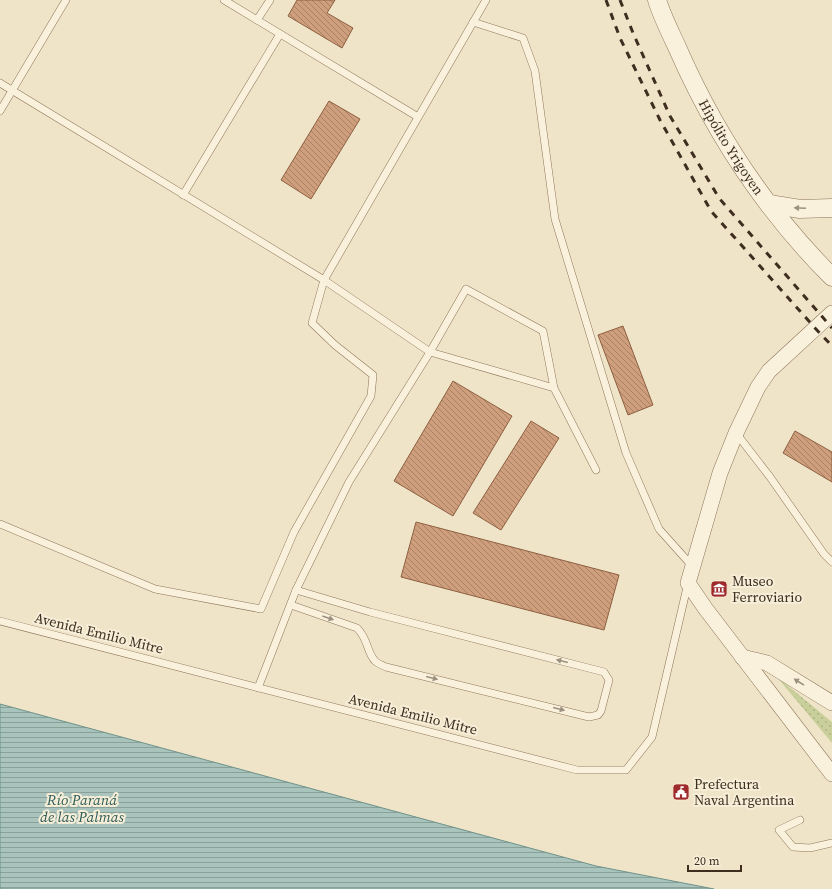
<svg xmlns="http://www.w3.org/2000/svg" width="832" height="889" font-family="'Source Serif 4',serif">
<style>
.park{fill:url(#park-dots)}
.water{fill:url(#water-rules);stroke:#6f938a}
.building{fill:url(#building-back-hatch);stroke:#8d5f41}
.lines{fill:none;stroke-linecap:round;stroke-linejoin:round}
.service-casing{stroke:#8d765c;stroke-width:8}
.minor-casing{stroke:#8d765c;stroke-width:16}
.tertiary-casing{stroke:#8d765c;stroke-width:19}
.service{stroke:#faf1dc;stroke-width:7}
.minor{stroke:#faf1dc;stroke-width:15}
.tertiary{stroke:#faf1dc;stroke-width:18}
.rail{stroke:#3d2e20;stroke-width:3;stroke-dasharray:7 7;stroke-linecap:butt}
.oneway{fill:#9c907e}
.labels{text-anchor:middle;stroke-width:4;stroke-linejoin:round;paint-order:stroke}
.street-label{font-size:14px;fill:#3d2e20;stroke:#f7eed8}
.poi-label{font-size:14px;fill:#3d2e20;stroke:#f7eed8;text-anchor:start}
.water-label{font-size:15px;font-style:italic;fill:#2f5d5a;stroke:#f7eed8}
</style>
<defs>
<pattern id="park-dots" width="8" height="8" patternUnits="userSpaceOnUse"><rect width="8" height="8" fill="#c9cf9b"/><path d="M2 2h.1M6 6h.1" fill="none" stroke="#aeb285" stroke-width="1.8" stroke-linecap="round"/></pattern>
<pattern id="water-rules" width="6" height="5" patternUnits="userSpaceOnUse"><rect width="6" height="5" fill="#a9c4bc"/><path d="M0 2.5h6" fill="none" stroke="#8ba098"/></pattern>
<pattern id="building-back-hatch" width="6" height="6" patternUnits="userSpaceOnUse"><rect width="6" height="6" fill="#cf9f7d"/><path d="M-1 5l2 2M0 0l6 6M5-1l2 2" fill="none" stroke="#a98266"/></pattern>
</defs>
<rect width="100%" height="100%" fill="#f0e4c8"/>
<polygon class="park" points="776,676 832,722 832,743"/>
<polygon class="water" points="0,704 596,866 714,889 0,889"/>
<g class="building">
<polygon points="297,0 335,0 327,13 353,28 342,48 288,16"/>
<polygon points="329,101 360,119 311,199 281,180"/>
<polygon points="623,326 653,405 628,415 598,335"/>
<polygon points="453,381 512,416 453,516 394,481"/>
<polygon points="531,421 559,438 501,530 473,513"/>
<polygon points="795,431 832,452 832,482 783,453"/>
<polygon points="416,522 619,575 604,630 401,577"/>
</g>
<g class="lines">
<g class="service-casing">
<g id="service">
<polyline points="224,0 418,117"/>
<polyline points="257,20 270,0"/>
<polyline points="473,22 523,38 535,71 555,219 626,453 659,529 693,567"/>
<polyline points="0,83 324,280 430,352 349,482 296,590 258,688"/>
<polyline points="0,111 66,0"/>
<polyline points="183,195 280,34"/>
<polyline points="554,388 430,352 466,289 543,331 554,388 596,470"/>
<polyline points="736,433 770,477 824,554 832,562"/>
<polyline points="0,524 155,589 261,609 294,532 371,396 373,375 335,345 312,323 324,280 486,0"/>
<path d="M 291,605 L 357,628 C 369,640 366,651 375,661 C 378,664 382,665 386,667 L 589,717 L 598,715 L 601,711 L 609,680 L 604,672 L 370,612 L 296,590"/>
<polyline points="0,621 577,770 626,770 652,737 688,583"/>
<polyline points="800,820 779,830 793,847 810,848 832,843"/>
</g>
</g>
<g class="minor-casing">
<g id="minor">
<polyline points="832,313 769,371 758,387 736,433 720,473 688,583 705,608 832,774"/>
<polyline points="742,657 767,663 832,703"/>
</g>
</g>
<g class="tertiary-casing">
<g id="tertiary">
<path id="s1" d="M 657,0 C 662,16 670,32 677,47 C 714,132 767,212 832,277"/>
<polyline points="769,204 800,209 832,208"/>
</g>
</g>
<use href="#service" class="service"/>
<use href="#minor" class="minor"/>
<use href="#tertiary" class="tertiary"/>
<g class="rail">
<polyline points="606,0 620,38 660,120 711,211 815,328 832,346"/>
<polyline points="620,0 633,33 670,116 719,198 832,328"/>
</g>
</g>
<defs><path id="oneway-solid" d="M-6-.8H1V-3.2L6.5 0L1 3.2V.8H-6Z"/></defs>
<g class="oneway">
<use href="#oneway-solid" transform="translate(800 208) rotate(-177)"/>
<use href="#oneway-solid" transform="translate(328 618) rotate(19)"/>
<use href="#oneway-solid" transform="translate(562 661) rotate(-166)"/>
<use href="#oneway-solid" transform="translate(432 678) rotate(14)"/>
<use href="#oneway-solid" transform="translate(799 682) rotate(-148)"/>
<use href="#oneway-solid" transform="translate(559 709) rotate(14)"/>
</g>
<defs>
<g id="museum-square" transform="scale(0.9)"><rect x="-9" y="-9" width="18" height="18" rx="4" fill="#9e2a2b" stroke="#f7eed8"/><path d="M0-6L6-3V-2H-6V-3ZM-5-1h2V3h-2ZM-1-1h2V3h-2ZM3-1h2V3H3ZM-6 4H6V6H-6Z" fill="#fff"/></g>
<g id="civic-square" transform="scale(0.9)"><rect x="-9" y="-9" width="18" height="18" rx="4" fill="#9e2a2b" stroke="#f7eed8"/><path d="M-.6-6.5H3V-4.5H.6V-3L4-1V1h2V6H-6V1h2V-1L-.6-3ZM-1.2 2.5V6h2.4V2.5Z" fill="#fff"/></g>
</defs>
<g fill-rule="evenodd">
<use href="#museum-square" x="719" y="589"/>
<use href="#civic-square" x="681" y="792"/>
</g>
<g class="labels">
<g class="street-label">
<text dy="5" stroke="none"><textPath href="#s1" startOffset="165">Hipólito Yrigoyen</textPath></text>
<text transform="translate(99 633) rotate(14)" y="5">Avenida Emilio Mitre</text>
<text transform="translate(413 714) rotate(14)" y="5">Avenida Emilio Mitre</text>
</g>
<g class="poi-label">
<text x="732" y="586">Museo<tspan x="732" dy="16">Ferroviario</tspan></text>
<text x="694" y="789">Prefectura<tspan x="694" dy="16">Naval Argentina</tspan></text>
</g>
<g class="water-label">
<text x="82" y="805">Río Paraná<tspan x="82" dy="17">de las Palmas</tspan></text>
</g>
</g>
<path d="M688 865v6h53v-6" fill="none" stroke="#3d2e20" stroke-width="2"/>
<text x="694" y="865" font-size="12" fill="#3d2e20" stroke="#f7eed8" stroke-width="3" paint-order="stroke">20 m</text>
</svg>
